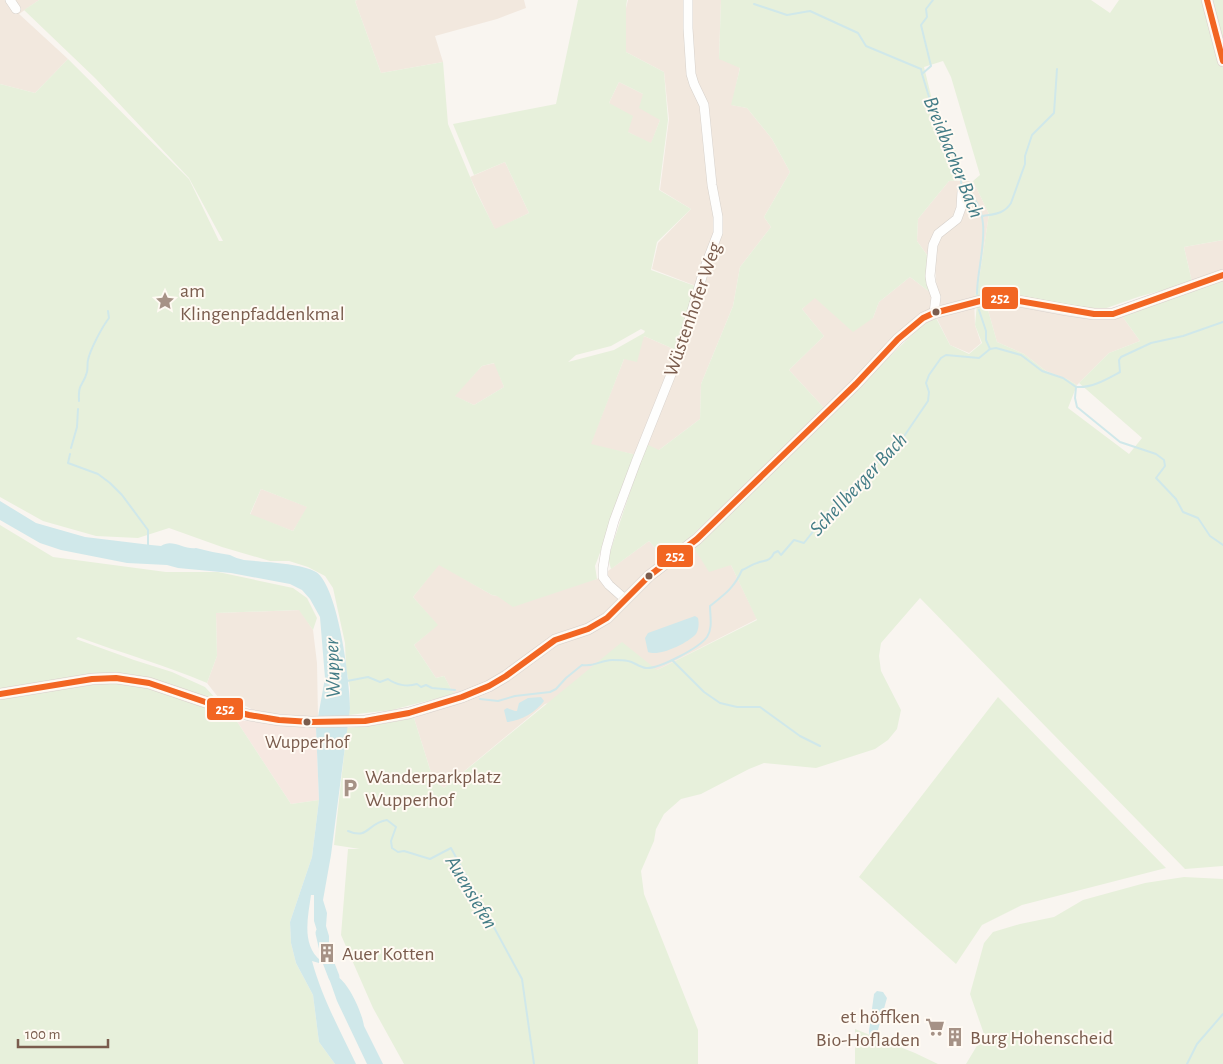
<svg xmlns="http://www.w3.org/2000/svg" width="1223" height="1064" font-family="'Alegreya Sans',sans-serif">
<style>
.residential{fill:#f2e8de}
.commercial{fill:#f6e8e1}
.green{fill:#e7f0db;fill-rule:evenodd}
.water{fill:#d0e8ea}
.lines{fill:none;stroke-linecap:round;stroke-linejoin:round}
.stream{stroke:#d0e8ea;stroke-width:2}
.river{stroke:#d0e8ea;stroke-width:11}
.minor-casing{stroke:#d7d1cb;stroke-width:10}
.major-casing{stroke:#dad1cc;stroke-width:12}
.minor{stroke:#fefefd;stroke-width:9}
.major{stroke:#f3eee8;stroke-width:11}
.bus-1-casing{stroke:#fffaf3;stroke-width:10}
.bus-1{stroke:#f26522;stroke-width:6}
.bus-dot{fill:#7a5c4d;stroke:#fffaf3;stroke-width:2}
.labels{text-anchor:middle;stroke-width:4;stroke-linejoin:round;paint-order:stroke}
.bus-label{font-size:19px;fill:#7a5c4d;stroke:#fffaf3}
.poi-label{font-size:20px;fill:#7a5c4d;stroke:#fffaf3;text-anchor:start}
.street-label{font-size:20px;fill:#7a5c4d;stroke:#fffaf3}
.water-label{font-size:21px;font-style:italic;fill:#437c86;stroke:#fffaf3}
.line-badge{stroke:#fffaf3;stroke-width:2}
.badge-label{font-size:14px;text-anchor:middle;font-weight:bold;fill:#fff}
</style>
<rect width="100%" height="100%" fill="#f9f5f0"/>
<g class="residential">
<polygon points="0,0 39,0 19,14 68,59 35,93 0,84"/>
<polygon points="357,0 524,0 526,8 497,19 435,36 443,62 381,73 355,1"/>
<polygon points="628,0 721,0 719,58 740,67 732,105 747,108 772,139 790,172 764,217 771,227 740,267 733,306 701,384 700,419 659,450 637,455 590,445 624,359 644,336 676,350 701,288 652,269 658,243 691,209 660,190 669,119 664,72 626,52 626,8"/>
<polygon points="619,82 643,94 660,120 651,144 628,132 609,103"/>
<polygon points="505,162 529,213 495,230 470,177"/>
<polygon points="949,181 973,181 989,214 978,286 974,298 975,325 981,343 969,353 950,345 934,313 825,409 789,370 824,336 802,309 815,297 873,318 879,302 910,277 931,293 937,293 935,266 917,241 918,219"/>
<polygon points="1223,240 1223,274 1192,282 1184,247"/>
<polygon points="986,303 1008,303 1122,316 1140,341 1109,353 1077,385 1067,379 1046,371 1024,354 997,342"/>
<polygon points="495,363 504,387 474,405 454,396 482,366"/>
<polygon points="261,489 308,507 293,531 250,515"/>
<polygon points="649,541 664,558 694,548 731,565 757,619 657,670 545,704 444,788 433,779 414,718 458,702 444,676 436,678 414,645 437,625 413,597 439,564 492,595 497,596 597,579"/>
<polygon points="300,610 313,630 317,663 318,717 257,712 238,702 218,697 207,683 217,656 216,613"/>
</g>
<polygon class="commercial" points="236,720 316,728 319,800 291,804"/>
<g class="green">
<path d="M 39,0 L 357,0 L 355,1 L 381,73 L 443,62 L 448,124 L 476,191 L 495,229 L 529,213 L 505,162 L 474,175 L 453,124 L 556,104 L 578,0 L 627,0 L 626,7 L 626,52 L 664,72 L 668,120 L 659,190 L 691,209 L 657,242 L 651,270 L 695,286 L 676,350 L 644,336 L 637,362 L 624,359 L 591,444 L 637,455 L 595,566 L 597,579 L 513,607 L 497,596 L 492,595 L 439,565 L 413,597 L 438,625 L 414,645 L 436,678 L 444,676 L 454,694 L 392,710 L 349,715 L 350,688 L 346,668 L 345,643 L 333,588 L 325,576 L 308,567 L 289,561 L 270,561 L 222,547 L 169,528 L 138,538 L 96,536 L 43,521 L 0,497 L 0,84 L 35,93 L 68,59 L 189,179 L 219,241 L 223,241 L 189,178 L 95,78 L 24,10 ZM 619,82 L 643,94 L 639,108 L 660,120 L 651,143 L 628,132 L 633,116 L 609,103 ZM 641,329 L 645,331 L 644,333 L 614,350 L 568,362 L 576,355 L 611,346 ZM 494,363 L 504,387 L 474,405 L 455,396 L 482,366 ZM 261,489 L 307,507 L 293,531 L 250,514 Z"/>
<polygon points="721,0 1091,0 1110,13 1119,0 1223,0 1223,240 1184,247 1192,282 1138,297 1101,310 1075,307 1012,294 1001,293 974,298 978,286 989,214 973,181 980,175 951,77 943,61 924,67 936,116 959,157 962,180 949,181 918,219 917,241 932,262 931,293 910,277 879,302 873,318 853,332 815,298 802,309 824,336 789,370 825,409 688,539 664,558 649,541 611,569 608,558 646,444 659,450 700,419 701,384 733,306 740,267 771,227 764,217 790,172 772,139 747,108 731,105 740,68 719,59"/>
<polygon points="1223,280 1223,866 1185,869 920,598 881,643 879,656 881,671 901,710 897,729 888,740 875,749 816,768 764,763 749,769 701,794 681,799 664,814 656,829 654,841 641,871 644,894 698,1030 698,1064 404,1064 373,1008 341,935 348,849 360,849 334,845 347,728 368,726 414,718 433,779 444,788 622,642 657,670 757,620 731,565 709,572 694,548 922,325 936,318 950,345 969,354 982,343 975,325 977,304 986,303 997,342 1024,354 1046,371 1067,379 1077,385 1068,408 1129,454 1142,438 1079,383 1109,353 1140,341 1122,316"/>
<path d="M 0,525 L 53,557 L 166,572 L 218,572 L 293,588 L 307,598 L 317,618 L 313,630 L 299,610 L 216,613 L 217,656 L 207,683 C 165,665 121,653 78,637 L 76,639 L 134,660 L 172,672 L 205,687 L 236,720 L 291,804 L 319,800 L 312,857 L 290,922 L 291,943 L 296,963 L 313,995 L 319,1042 L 335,1064 L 0,1064 Z"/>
<polygon points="998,697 1166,868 1022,905 982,925 956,964 859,877"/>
<polygon points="1184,877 1223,879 1223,1064 966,1064 984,1034 970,994 984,943 993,932 1020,924 1054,917 1083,900 1145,883"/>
<polygon points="855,1029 915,1053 938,1064 855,1064"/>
</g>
<g class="water">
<path d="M 0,501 L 36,523 L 85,537 L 151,545 L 161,546 C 172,538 184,550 196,548 C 207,551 218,553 230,555 C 234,557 239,559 244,560 C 262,562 302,563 316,572 C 338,586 350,681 350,708 L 331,855 L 323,900 L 327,913 L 326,926 L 329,936 L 329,942 L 326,946 L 322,947 L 314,921 L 314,895 L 311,895 C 308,917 301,945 321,961 L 319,963 L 312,961 C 322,998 340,1030 356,1064 L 335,1064 L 319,1042 L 313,995 L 296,963 L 291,943 L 290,922 L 312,857 L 319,800 L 316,728 L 325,678 L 320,617 L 310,599 L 302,590 L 290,584 L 231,573 L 178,568 L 167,565 L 127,563 L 61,550 L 40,543 L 0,520 Z"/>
<path d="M 695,616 L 698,618 C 699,623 699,629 696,634 C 688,643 659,657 648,652 L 645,638 L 648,633 Z"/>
<path d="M 541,697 L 544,701 C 536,712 521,721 507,722 L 504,710 L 507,708 L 515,711 L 517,711 L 519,703 L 528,698 Z"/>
<path d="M 330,963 L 335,975 C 348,981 362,1012 364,1026 L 383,1064 L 367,1064 L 337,1001 L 324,964 Z"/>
<polygon points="877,991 883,992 887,998 876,1037 874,1039 870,1038 869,1031 874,994"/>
</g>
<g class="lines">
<g class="stream">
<polyline points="933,0 926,9 927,17 921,25 931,66 922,74 937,123 957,157 962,187"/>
<polyline points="754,4 787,15 810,11 858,33 866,46 921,69 922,74"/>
<path d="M 966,190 C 997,215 977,261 977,294"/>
<path d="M 983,216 C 995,214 1004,214 1011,203 L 1025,164 L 1025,156 L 1032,135 L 1054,113 L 1057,69"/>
<polyline points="979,310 986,331 986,340 990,349"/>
<path d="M 1077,387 C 1092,388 1107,379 1120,372 L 1119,360 L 1121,357 L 1151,343 L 1183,336 L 1223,322"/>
<path d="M 79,401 C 78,382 83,387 87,372 C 88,368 87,364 88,360 C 90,350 102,327 109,318 L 108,311"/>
<polyline points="71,448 77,427 78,409"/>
<polyline points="70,454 68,463 98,474 110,483 122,495 148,530 148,546"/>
<polyline points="672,660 704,692 720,703 737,707 760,707 800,736 820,746"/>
<path d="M 347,681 L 368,677 L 380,682 L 388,679 C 396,685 407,687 417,684 L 421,687 L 426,685 L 432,688 L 455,690"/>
<path d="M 480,699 L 498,701 L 515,696 L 550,692 L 556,689 L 566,678 L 582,665 C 595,667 601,660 612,660 C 617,660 623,660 628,661 C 634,662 639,667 646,668 C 659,669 699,648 707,637 C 713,628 710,616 710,606 C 725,594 734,588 742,570 C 748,568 752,564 757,563 C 765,560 770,562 774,553 L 778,551 L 781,555 L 794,540 L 804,543 L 837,501 L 876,463 L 896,448 L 928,401 L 929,392 L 926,383 L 929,375 L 941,358 L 946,355 L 979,358 L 990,349 L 996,348 L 1021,355 L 1042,371 L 1063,378 L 1076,387 L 1075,398 L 1077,407 L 1120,442 L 1156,454 L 1164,460 L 1165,466 L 1156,478 L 1176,499 L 1183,512 L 1198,518 L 1210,536 L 1223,545"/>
<path d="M 348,831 C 369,840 367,823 387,820 L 396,827 L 391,841 L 392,848 L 398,852 L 404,851 L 430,859 L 451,848 L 522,979 L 534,1064"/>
<polyline points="1187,1064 1197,1044 1223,1014"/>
</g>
<polyline class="river" points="321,933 327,959 334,977"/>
<g class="minor-casing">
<g id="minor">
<polyline points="10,0 16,9"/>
<polyline points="934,313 936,297 931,283 930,276 933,245 938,234 957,219 961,208 962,191"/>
<polyline points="626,600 609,585 603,577 603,568 606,549 614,521 636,462 678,357 705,267 718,233 718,217 712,185 704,105 694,84 691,74 688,28 688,0"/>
</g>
</g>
<g class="major-casing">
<g id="major">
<polyline points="1207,0 1223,61"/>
<polyline points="0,694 92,679 116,678 149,683 229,710 249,715 279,720 311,722 365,721 409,713 462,697 489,686 506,676 555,640 588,629 607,618 649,576 697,539 856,384 898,339 923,318 934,313 980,301 1002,298 1067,310 1094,314 1113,314 1223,275"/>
</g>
</g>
<use href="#minor" class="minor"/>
<use href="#major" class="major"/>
<g class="bus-1-casing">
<g id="bus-1">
<polyline points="1207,0 1223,61"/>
<polyline points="0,694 92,679 116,678 149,683 229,710 249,715 279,720 311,722 365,721 409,713 462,697 489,686 506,676 555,640 588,629 607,618 649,576 697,539 856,384 898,339 923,318 934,313 980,301 1002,298 1094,314 1113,314 1223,275"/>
</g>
</g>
<use href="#bus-1" class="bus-1"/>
</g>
<defs>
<g id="sight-bare" transform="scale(1.5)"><path d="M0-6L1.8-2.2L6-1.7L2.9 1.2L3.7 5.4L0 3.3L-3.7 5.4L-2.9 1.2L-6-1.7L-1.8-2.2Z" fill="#a69286" stroke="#fffaf3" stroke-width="2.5" paint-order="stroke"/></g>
<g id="parking-bare" transform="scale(1.5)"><path d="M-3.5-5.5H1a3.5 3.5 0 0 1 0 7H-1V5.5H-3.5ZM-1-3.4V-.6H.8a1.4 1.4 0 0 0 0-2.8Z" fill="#a69286" stroke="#fffaf3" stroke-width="2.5" paint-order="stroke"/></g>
<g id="building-bare" transform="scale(1.5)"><path d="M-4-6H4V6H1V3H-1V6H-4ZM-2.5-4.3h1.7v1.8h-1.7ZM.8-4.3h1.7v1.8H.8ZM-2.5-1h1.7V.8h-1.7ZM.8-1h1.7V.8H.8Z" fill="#a69286" stroke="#fffaf3" stroke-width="2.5" paint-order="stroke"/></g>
<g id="supermarket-bare" transform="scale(1.5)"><path d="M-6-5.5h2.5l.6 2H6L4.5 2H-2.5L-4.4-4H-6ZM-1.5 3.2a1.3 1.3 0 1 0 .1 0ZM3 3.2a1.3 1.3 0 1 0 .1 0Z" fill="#a69286" stroke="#fffaf3" stroke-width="2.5" paint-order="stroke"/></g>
</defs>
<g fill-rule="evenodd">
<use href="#sight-bare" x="165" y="301"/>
<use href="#parking-bare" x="350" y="788"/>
<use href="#building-bare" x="327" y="953"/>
<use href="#supermarket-bare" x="935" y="1027"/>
<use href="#building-bare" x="955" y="1037"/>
</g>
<g class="bus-dot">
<circle cx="936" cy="312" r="4.5"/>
<circle cx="649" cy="576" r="4.5"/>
<circle cx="307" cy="722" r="4.5"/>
</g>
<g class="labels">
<g class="bus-label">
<text x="307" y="748">Wupperhof</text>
</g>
<g class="poi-label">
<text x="180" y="297">am<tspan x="180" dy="23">Klingenpfaddenkmal</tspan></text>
<text x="365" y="783">Wanderparkplatz<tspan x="365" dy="23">Wupperhof</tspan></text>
<text x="342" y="960">Auer Kotten</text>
<text x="920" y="1023" text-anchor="end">et höffken<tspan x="920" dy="23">Bio-Hofladen</tspan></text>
<text x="970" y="1044">Burg Hohenscheid</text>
</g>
<g class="street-label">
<text transform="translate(692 309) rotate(-71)" y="7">Wüstenhofer Weg</text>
</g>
<g class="water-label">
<text transform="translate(954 157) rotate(68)" y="7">Breidbacher Bach</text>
<text transform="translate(858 484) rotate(-47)" y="7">Schellberger Bach</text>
<text transform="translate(332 668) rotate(-92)" y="7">Wupper</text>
<text transform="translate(472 892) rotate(59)" y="7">Auensiefen</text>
</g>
</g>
<g class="line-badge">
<rect x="981" y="286" width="38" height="24" rx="5" fill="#f26522"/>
<rect x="656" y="544" width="38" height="24" rx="5" fill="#f26522"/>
<rect x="206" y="697" width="38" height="24" rx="5" fill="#f26522"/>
</g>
<g class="badge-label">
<text x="1000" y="303">252</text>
<text x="675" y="561">252</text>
<text x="225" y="714">252</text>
</g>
<path d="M18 1039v8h90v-8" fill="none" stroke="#7a5c4d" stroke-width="2.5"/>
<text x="25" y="1039" font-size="15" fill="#7a5c4d" stroke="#fffaf3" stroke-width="4" paint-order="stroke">100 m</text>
</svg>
